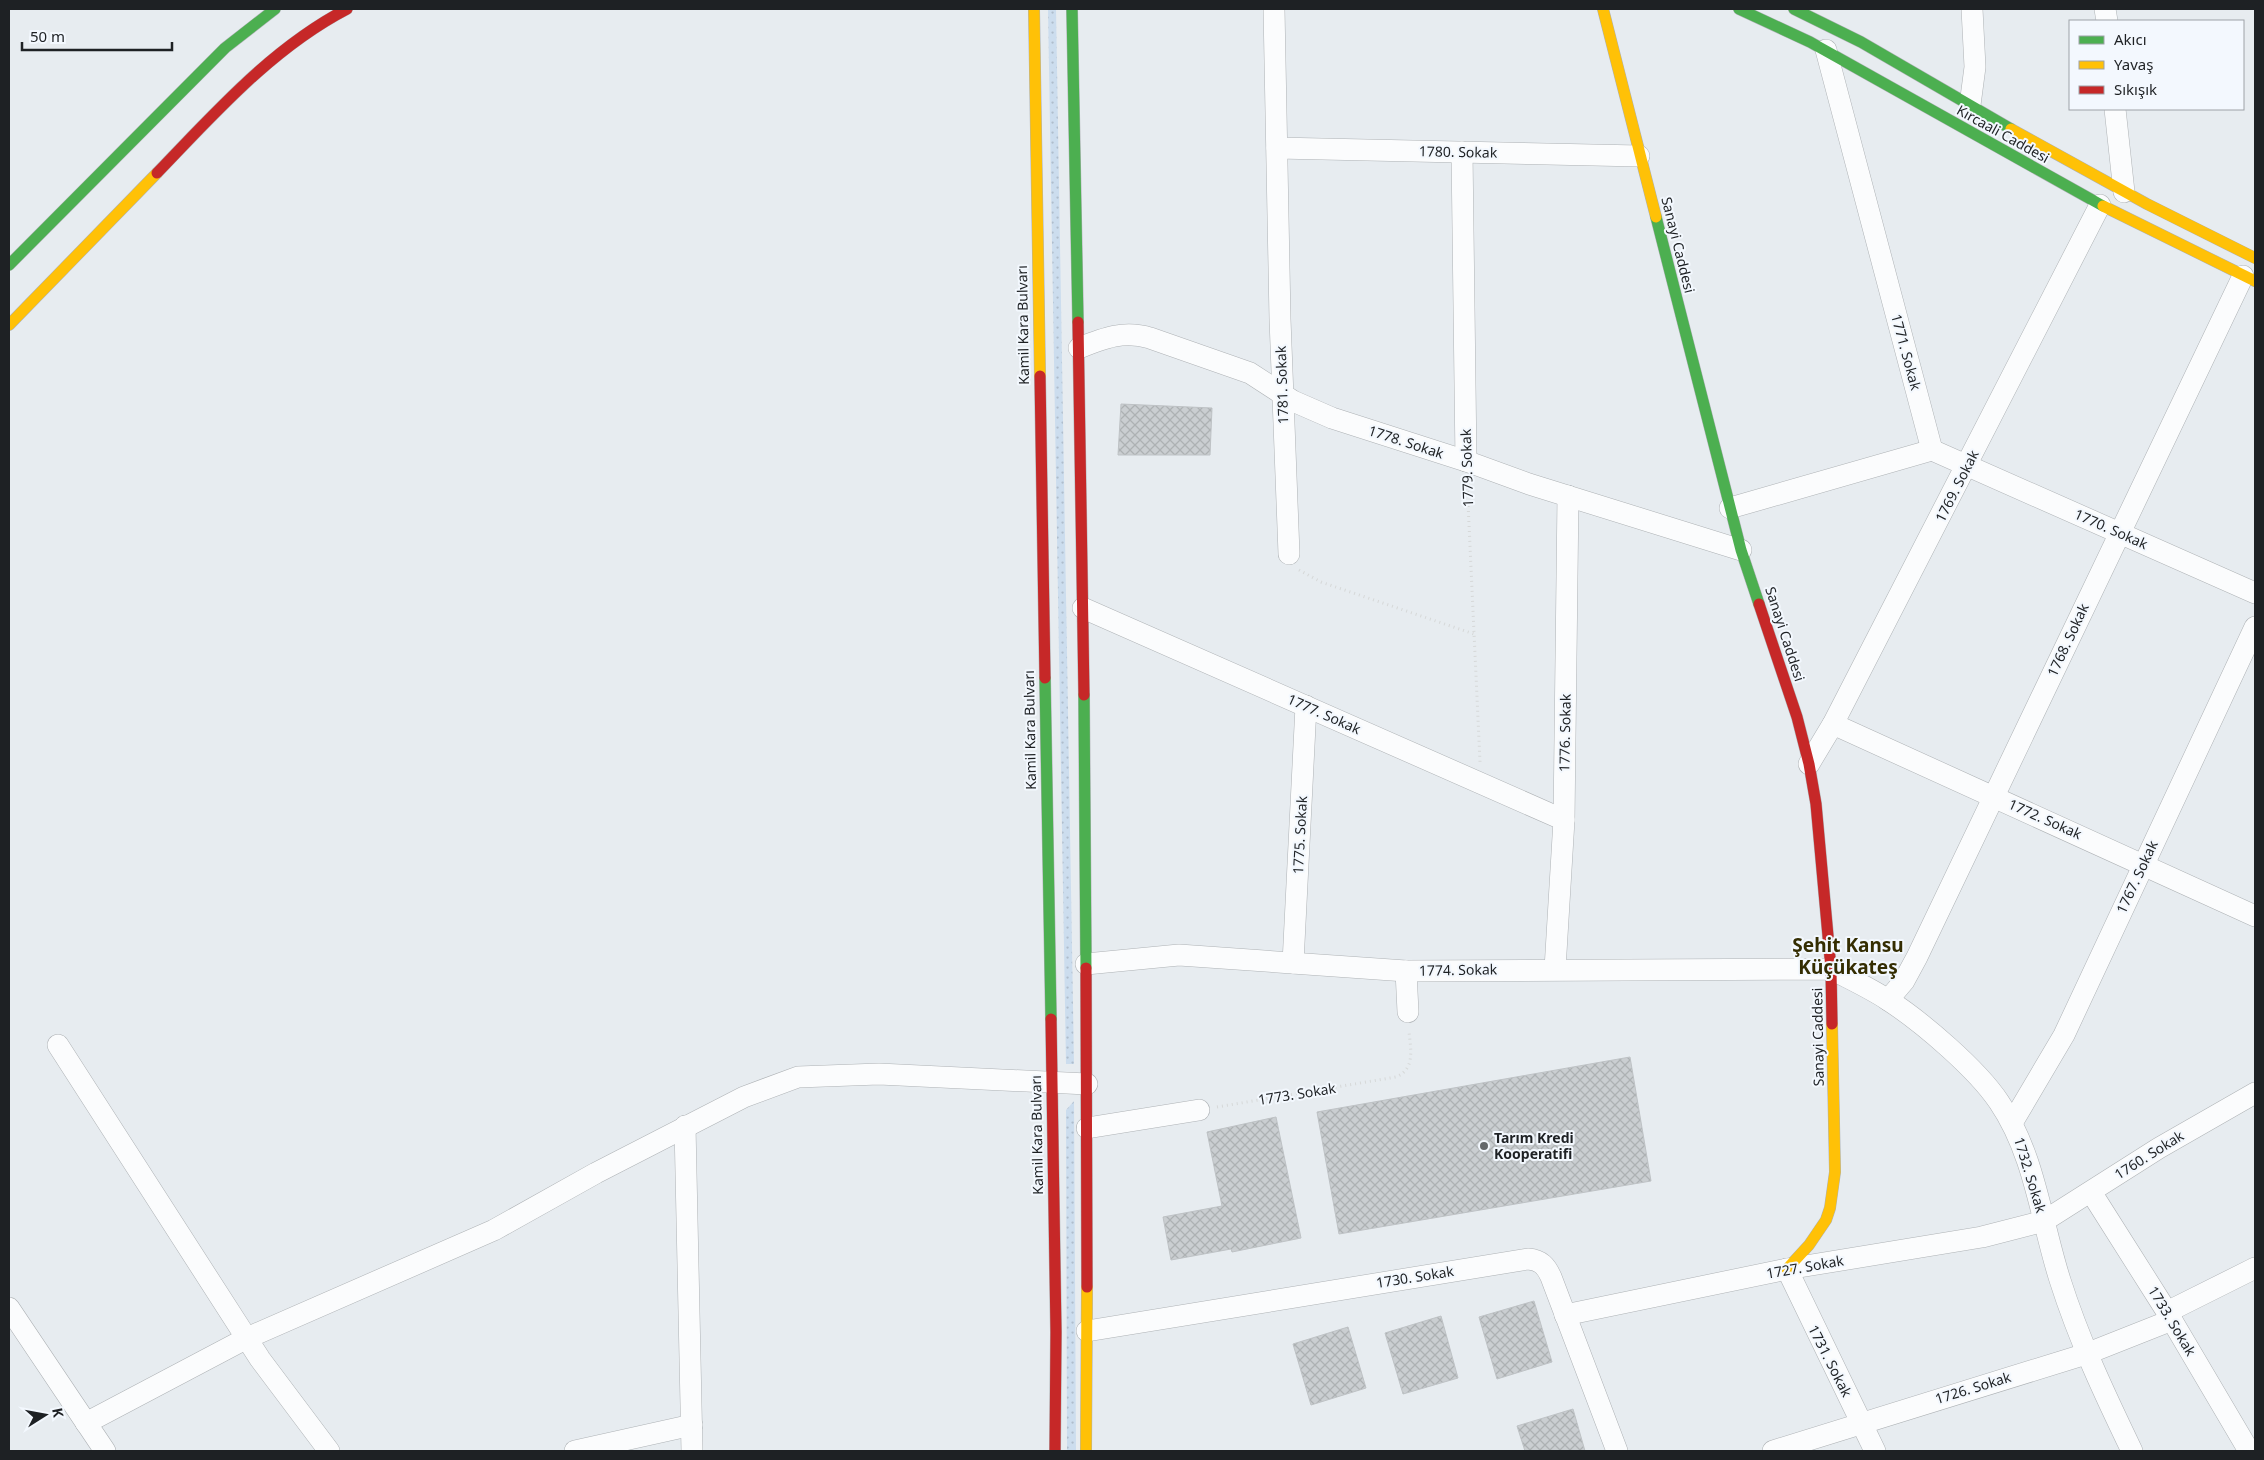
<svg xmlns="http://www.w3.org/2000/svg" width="2264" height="1460" font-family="'Noto Sans',sans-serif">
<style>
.grass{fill:url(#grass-dots)}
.building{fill:url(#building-cross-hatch);stroke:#bec2c5}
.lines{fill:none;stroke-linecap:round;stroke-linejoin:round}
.street-casing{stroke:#aeb2b5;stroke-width:22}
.fast-casing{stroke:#aeb2b5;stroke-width:12}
.slow-casing{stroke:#aeb2b5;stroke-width:12}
.jam-casing{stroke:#aeb2b5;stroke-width:12}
.path{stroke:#d6d8d8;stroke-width:3;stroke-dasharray:1 4;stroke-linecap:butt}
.street{stroke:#fbfcfd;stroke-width:21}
.fast{stroke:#4caf50;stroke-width:11}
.slow{stroke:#ffc107;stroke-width:11}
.jam{stroke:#c62828;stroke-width:11}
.poi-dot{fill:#64686b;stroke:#f3f8fe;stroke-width:2}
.labels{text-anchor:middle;stroke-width:4;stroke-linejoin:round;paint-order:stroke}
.street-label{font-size:14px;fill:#1e2124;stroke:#f3f8fe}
.poi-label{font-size:14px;font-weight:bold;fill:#1e2124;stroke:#f3f8fe;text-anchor:start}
.district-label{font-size:19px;font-weight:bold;fill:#342d02;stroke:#f3f8fe}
</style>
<defs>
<pattern id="grass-dots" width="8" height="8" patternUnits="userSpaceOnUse" patternTransform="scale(1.25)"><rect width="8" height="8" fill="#cde"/><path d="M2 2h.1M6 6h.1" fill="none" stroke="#afbdcc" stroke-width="1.8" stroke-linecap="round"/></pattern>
<pattern id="building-cross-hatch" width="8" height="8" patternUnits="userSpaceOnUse" patternTransform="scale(1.25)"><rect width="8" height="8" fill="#caced1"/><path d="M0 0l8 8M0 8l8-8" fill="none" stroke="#adb1b3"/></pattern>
</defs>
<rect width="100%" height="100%" fill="#e7ecf0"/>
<g class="grass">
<polygon points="1048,9 1056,9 1074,1064 1066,1064"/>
<polygon points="1074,1101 1076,1451 1067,1451 1066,1110"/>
</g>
<g class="building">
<polygon points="1121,404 1212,408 1210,455 1118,455"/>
<polygon points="1630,1057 1651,1181 1339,1234 1317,1112"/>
<polygon points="1276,1117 1301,1238 1232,1252 1231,1249 1171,1260 1163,1217 1222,1206 1207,1132"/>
<polygon points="1534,1301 1552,1362 1497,1379 1479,1317"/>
<polygon points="1441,1316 1458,1378 1403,1394 1385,1333"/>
<polygon points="1348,1327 1366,1388 1311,1405 1293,1344"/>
<polygon points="1573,1409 1585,1451 1525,1451 1517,1426"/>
</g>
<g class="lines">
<g class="street-casing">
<g id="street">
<polyline points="1274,9 1280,319 1289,554"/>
<polyline points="2105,9 2107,21"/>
<polyline points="1970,105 1975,67 1972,9"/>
<polyline points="2115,109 2124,192"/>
<polyline points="1277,148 1639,156"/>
<polyline points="1462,152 1466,461"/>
<path d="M 1079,348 C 1104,338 1124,330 1150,338 L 1250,373 L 1293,401 L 1332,418 L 1466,461 L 1529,484 L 1741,550"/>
<polyline points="1932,450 2255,593"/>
<polyline points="1730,508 1932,450 1826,50"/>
<polyline points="1083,608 1564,820"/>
<polyline points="1833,724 2255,916"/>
<polyline points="1809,764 1833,724 2100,205"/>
<polyline points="1293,963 1306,706"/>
<path d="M 1086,964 L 1179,955 L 1406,971 L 1831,969 C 1850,979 1870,988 1888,1000 C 1922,1022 1977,1069 1999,1102 C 2035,1155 2041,1221 2060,1280 C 2079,1340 2105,1395 2132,1451"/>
<polyline points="1555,969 1564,820 1568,496"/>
<polyline points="1406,971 1408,1012"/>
<polyline points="1888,1000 1904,981 1917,957 2243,276"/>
<polyline points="58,1045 260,1359 329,1451"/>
<polyline points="2012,1123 2064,1035 2255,627"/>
<polyline points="685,1126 692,1451"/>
<polyline points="1087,1128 1199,1110"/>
<polyline points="2091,1192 2167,1312 2249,1451"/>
<polyline points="1787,1269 1875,1451"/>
<polyline points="9,1308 105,1451"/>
<polyline points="2167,1312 2255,1268"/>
<polyline points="1565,1315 1787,1269 1982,1237 2044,1221 2159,1148 2255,1093"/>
<path d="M 1087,1331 L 1528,1259 C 1541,1260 1546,1266 1551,1277 L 1617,1451"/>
<polyline points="86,1423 247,1338 494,1230 596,1173 744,1097 798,1077 879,1074 1087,1084"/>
<polyline points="575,1451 692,1425"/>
<polyline points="1773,1451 2086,1354 2172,1320"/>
</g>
</g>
<g class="fast-casing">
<g id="fast">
<polyline points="1072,9 1078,322"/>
<polyline points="1739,9 1810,42 2103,206"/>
<polyline points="1794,9 1861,42 2011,129"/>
<polyline points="1656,217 1741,550 1759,604"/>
<polyline points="9,265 225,48 275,9"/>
<polyline points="1045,678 1051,1019"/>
<polyline points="1084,695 1086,968"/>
</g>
</g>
<g class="slow-casing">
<g id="slow">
<polyline points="1034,9 1040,376"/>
<polyline points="1603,9 1656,217"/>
<polyline points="2011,129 2147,204 2255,258"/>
<polyline points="2103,206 2255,281"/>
<polyline points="9,325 157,173"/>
<polyline points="1787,1269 1809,1245 1826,1220 1830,1208 1835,1172 1832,1024"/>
<polyline points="1086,1451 1087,1287"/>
</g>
</g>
<g class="jam-casing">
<g id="jam">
<path d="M 157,173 C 215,113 272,48 347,9"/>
<polyline points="1078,322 1084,695"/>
<polyline points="1040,376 1045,678"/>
<polyline points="1759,604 1797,717 1809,764 1816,804 1831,969 1832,1024"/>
<polyline points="1086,968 1087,1287"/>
<polyline points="1051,1019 1056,1332 1055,1451"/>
</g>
</g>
<g class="path">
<polyline points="1467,481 1480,762"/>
<polyline points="1299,570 1321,582 1474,634"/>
<path d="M 1217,1107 L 1396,1077 C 1415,1069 1411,1050 1409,1032"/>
</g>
<use href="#street" class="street"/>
<use href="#fast" class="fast"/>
<use href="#slow" class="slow"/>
<use href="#jam" class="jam"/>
</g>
<circle class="poi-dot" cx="1484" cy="1146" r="5"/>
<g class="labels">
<g class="street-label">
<text transform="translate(2003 134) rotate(29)" y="5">Kırcaali Caddesi</text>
<text transform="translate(1458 152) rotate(1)" y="5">1780. Sokak</text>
<text transform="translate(1678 245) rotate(76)" y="5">Sanayi Caddesi</text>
<text transform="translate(1023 325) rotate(-91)" y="5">Kamil Kara Bulvarı</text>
<text transform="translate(1906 352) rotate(75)" y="5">1771. Sokak</text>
<text transform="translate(1282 385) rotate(-92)" y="5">1781. Sokak</text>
<text transform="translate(1406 442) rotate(18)" y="5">1778. Sokak</text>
<text transform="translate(1467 468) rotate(-92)" y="5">1779. Sokak</text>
<text transform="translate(1957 486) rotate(-63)" y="5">1769. Sokak</text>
<text transform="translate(2111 529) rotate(24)" y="5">1770. Sokak</text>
<text transform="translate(1785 634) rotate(72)" y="5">Sanayi Caddesi</text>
<text transform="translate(2068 640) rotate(-65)" y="5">1768. Sokak</text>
<text transform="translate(1324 714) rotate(24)" y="5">1777. Sokak</text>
<text transform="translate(1030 730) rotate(-91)" y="5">Kamil Kara Bulvarı</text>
<text transform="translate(1565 733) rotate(-89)" y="5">1776. Sokak</text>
<text transform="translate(2045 819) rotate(24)" y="5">1772. Sokak</text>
<text transform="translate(1300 835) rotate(-87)" y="5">1775. Sokak</text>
<text transform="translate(2137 877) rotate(-65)" y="5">1767. Sokak</text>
<text transform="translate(1458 970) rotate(-1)" y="5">1774. Sokak</text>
<text transform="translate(1818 1037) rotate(-91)" y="5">Sanayi Caddesi</text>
<text transform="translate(1297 1094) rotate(-9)" y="5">1773. Sokak</text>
<text transform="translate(1037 1135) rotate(-91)" y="5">Kamil Kara Bulvarı</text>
<text transform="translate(2149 1155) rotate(-32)" y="5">1760. Sokak</text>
<text transform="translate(2030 1175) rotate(73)" y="5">1732. Sokak</text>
<text transform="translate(1805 1267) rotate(-10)" y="5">1727. Sokak</text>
<text transform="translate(1415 1277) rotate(-9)" y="5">1730. Sokak</text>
<text transform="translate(2172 1321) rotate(59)" y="5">1733. Sokak</text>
<text transform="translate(1830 1361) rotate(63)" y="5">1731. Sokak</text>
<text transform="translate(1973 1388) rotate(-17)" y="5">1726. Sokak</text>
</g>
<g class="poi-label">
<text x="1494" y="1143">Tarım Kredi<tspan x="1494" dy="16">Kooperatifi</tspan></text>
</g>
<g class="district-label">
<text x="1848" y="952">Şehit Kansu<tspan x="1848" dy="22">Küçükateş</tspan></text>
</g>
</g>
<rect width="2264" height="1460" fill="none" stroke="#1e2124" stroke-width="20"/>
<rect x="2069" y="20" width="175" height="90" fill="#f3f8fe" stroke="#9ea2a7"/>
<rect x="2079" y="36" width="25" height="8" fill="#4caf50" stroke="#9ea2a7"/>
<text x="2114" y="45" font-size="15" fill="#1e2124">Akıcı</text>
<rect x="2079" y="61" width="25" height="8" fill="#ffc107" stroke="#9ea2a7"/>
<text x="2114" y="70" font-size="15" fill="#1e2124">Yavaş</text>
<rect x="2079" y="86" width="25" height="8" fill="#c62828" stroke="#9ea2a7"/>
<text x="2114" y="95" font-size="15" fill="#1e2124">Sıkışık</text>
<g transform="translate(45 1415) rotate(79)" stroke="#f3f8fe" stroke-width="4" paint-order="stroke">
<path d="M0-4L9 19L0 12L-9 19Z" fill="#1e2124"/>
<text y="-8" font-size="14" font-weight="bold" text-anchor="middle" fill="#1e2124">K</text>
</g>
<path d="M22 42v8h150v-8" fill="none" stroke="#1e2124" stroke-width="2.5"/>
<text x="30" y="42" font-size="15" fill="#1e2124" stroke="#f3f8fe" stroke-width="4" paint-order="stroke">50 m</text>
</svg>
